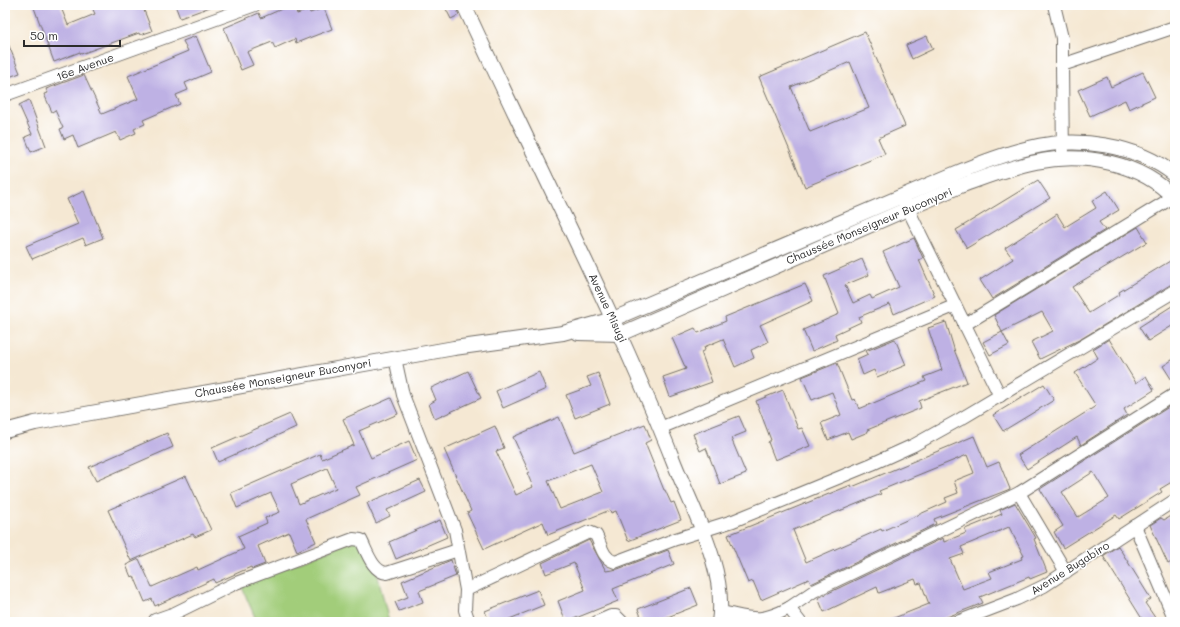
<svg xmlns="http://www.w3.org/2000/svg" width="1180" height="627" font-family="Mali,sans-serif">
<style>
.green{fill:#a2cd7a;stroke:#667c52}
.building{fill:#beb1e4;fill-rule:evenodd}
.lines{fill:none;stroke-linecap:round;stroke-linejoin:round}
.minor-casing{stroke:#726d66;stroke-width:14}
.tertiary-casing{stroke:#726d66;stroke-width:16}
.minor{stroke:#fff;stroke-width:12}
.tertiary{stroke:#fff;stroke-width:14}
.labels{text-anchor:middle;stroke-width:3;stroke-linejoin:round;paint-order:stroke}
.street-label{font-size:11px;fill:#2b2b2b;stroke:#fff}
</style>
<rect width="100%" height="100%" fill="#fff"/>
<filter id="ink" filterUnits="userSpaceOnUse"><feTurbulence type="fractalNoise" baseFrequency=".025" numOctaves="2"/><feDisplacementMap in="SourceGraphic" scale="8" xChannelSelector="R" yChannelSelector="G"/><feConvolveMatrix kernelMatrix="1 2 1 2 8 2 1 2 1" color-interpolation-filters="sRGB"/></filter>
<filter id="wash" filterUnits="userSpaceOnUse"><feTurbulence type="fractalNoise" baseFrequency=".012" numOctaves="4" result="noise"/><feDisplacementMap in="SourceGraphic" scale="16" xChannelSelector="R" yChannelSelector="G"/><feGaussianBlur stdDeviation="0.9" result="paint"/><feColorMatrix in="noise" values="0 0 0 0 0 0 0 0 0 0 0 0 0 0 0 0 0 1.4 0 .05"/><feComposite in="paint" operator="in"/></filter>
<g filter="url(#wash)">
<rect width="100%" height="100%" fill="#f5e8d3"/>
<polygon class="green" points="368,535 389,622 257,622 241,585"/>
<g id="blocks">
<g class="building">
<polygon points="33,5 60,5 68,25 95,14 91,5 142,5 152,31 140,35 139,33 81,54 80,52 54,62"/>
<polygon points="175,5 213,5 213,6 180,18"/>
<polygon points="283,5 294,5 297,14 309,10 310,13 324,8 332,29 296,43 295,39 275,48 272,42 247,52 253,65 241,70 224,28 259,13 261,18 284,8"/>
<polygon points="444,5 455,5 459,15 451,19"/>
<path d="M 865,32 L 905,126 L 878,138 L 885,154 L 805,187 L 759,77 ZM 850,62 L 869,108 L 810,132 L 791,87 Z"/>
<polygon points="5,36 20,73 9,77 5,67"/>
<polygon points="196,36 211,72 185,83 188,90 176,95 180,104 143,120 145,124 134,129 136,133 120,140 116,132 78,148 73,135 64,139 60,129 63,128 55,110 52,112 44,94 48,93 46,89 84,75 102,114 138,99 128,76 188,51 183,41"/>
<polygon points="927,36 933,49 912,59 906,45"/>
<polygon points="1143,72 1155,97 1129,109 1125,100 1090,116 1078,90 1107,77 1111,87"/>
<polygon points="29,100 46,146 31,152 25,137 32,134 19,105"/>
<polygon points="1038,180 1050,198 967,248 956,230"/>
<polygon points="84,191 103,238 86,245 83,238 32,259 26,246 78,224 67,199"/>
<polygon points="1107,191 1119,210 1099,222 1105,230 992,299 980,280 1013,259 1005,248 1057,214 1065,227 1096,208 1092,201"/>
<polygon points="1138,227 1147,242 1072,287 1089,313 1120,294 1119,292 1175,258 1175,282 1081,339 1040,359 1031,342 1053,331 1042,312 1002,332 994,315"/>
<polygon points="914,238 923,258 919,260 935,296 894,314 890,304 859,317 861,322 835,334 837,340 812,351 803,330 839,314 824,276 862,259 869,275 845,285 853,303 870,295 872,299 899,287 883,252"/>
<polygon points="805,284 813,301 760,325 768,342 751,350 754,358 735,367 723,339 704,347 705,350 701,352 712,382 670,397 663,377 686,369 672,338 695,328 698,333 726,321 725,317"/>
<polygon points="1175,304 1175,324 1148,341 1139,327"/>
<polygon points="946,322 955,352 967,382 919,401 921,408 867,430 868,432 851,439 848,432 828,440 821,423 841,415 832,392 812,400 802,377 837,363 852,400 855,399 859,409 926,381 924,377 942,370 928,328"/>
<polygon points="1002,332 1009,345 990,355 983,342"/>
<polygon points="895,339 906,365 877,377 874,370 863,375 857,359 868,354 866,351"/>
<polygon points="1109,339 1136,383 1146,376 1154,390 1124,409 1127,415 1081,445 1077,437 1027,469 1018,455 1096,406 1075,373 1098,358 1093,349"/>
<polygon points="1175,358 1175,385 1163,366"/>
<polygon points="468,371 481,398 435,419 429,404 436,400 431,388"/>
<polygon points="539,372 546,389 503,408 496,391"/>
<polygon points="598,373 610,404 575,418 566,395 591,386 587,377"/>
<polygon points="1044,384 1054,400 1003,431 993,415"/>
<polygon points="783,390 798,429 802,428 810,446 775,460 768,442 771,440 756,401"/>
<path d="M 391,398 L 398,414 L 359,431 L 371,458 L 409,441 L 417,460 L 356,487 L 360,495 L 306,519 L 316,542 L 297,551 L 289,532 L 258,546 L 265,564 L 252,569 L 251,567 L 215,583 L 214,579 L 155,606 L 152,599 L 145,602 L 134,576 L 131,577 L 126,565 L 139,559 L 152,587 L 197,567 L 198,570 L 244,549 L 238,536 L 267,523 L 265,518 L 280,512 L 271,493 L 237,508 L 231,493 L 320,454 L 322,459 L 354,445 L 343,419 ZM 327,468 L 336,488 L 299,504 L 291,484 Z"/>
<path d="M 1175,403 L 1175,480 L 1160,489 L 1162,492 L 1119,519 L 1116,515 L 1063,548 L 1054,532 L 1063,526 L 1040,489 ZM 1093,472 L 1109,498 L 1078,517 L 1062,492 Z"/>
<polygon points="290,414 296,427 218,462 212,448"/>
<polygon points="739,416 746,432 731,438 746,474 720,484 706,448 700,451 693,434"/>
<path d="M 559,417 L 574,452 L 645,424 L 651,440 L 645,443 L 664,490 L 665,490 L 671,503 L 674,502 L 681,520 L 628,541 L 616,511 L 611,513 L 610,510 L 548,535 L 543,522 L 484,549 L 467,513 L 471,511 L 444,449 L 495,426 L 504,448 L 496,451 L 516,495 L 533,487 L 527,473 L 529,472 L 513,437 ZM 591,464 L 603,492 L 560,509 L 548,481 Z"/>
<polygon points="167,433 173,447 96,481 89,467"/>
<path d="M 974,436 L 987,467 L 999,462 L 1010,489 L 934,519 L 936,524 L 811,584 L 809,579 L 761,600 L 753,581 L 748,583 L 728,535 L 851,485 L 852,487 ZM 967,455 L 974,473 L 954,481 L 958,493 L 945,498 L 947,502 L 882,531 L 881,529 L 806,562 L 793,530 L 881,494 L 879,491 Z"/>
<polygon points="186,476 211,530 195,537 193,534 131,561 108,510"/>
<polygon points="420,480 426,492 387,510 390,516 376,523 367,503"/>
<path d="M 1015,503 L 1036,538 L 1034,539 L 1047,572 L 1030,579 L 1029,577 L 980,597 L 983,603 L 934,622 L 884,622 L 929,604 L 921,583 L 917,584 L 915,579 L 879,593 L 877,587 L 824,612 L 818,598 L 943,538 L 944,542 L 966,533 L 965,529 L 1002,514 L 1000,510 ZM 1009,527 L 1024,556 L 1021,557 L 1022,559 L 989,572 L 992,578 L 963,589 L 950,559 L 964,554 L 961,547 Z"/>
<polygon points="1175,513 1175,560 1168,564 1150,525 1161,518 1164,520"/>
<polygon points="440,520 447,537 396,559 389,542"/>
<polygon points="589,540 606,571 618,569 668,550 674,564 613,589 618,601 566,622 558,601 585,590 574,563 546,574 542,563"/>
<polygon points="1118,546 1151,599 1145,603 1158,622 1144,622 1103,556"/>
<polygon points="451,560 456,576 419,591 423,602 399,611 395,602 408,597 402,581"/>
<polygon points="691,588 698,605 655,622 643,622 638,609"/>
<polygon points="538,590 544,605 502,622 489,622 485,611"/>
</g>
</g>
</g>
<g filter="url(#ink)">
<use href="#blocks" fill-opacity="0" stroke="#726d66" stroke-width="1"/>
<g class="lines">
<g class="minor-casing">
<g id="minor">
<polyline points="1054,5 1062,38 1062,65"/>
<polyline points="5,95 255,5"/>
<polyline points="1063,159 1062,65 1175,27"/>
<polyline points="904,201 1000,396"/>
<polyline points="964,325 1175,196"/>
<polyline points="395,358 403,395 455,530 466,590 465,610 469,622"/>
<polyline points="660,428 954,306"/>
<polyline points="1019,493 1066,572"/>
<polyline points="1135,526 1175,620"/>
<path d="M 466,590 L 589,532 L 596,535 C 601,545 603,559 615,562 L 676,539 L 733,521 L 872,464 L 914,445 L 959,420 L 1175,291"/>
<polyline points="789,608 814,591 1019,493 1175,394"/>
<path d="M 720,612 C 752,618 759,624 789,608 L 800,622"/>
<path d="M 155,620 L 175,613 L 236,583 L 353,539 L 361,540 C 367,552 373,572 387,573 L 458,550"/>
<polyline points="597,622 611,616 616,616 622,622"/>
<polyline points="957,622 1017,599 1044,586 1175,500"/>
</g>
</g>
<g class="tertiary-casing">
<g id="tertiary">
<path d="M 464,5 C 534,158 613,308 675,465 C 694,512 727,571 719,622"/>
<path d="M 578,333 L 621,334 L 960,186 C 985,177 1010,167 1036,162 C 1083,152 1141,162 1175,199"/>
<path d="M 5,431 L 35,423 L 454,348 L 563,333 L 613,319 L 954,174 C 978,164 1003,154 1029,148 C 1077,136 1136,144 1175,175"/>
</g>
</g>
<use href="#minor" class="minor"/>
<use href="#tertiary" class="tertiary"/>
</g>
</g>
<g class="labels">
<g class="street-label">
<text transform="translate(85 67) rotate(-20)" y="4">16e Avenue</text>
<text transform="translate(869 226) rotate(-23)" y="4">Chaussée Monseigneur Buconyori</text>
<text transform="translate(608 308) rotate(65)" y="4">Avenue Misugi</text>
<text transform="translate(283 378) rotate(-10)" y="4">Chaussée Monseigneur Buconyori</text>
<text transform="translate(1070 568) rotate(-32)" y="4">Avenue Bugabiro</text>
</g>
</g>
<rect width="1180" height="627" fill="none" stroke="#fff" stroke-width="20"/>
<path d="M24 40v6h96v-6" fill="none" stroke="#2b2b2b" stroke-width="2"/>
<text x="30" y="40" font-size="12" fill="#2b2b2b" stroke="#ffffff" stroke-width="3" paint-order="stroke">50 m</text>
</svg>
